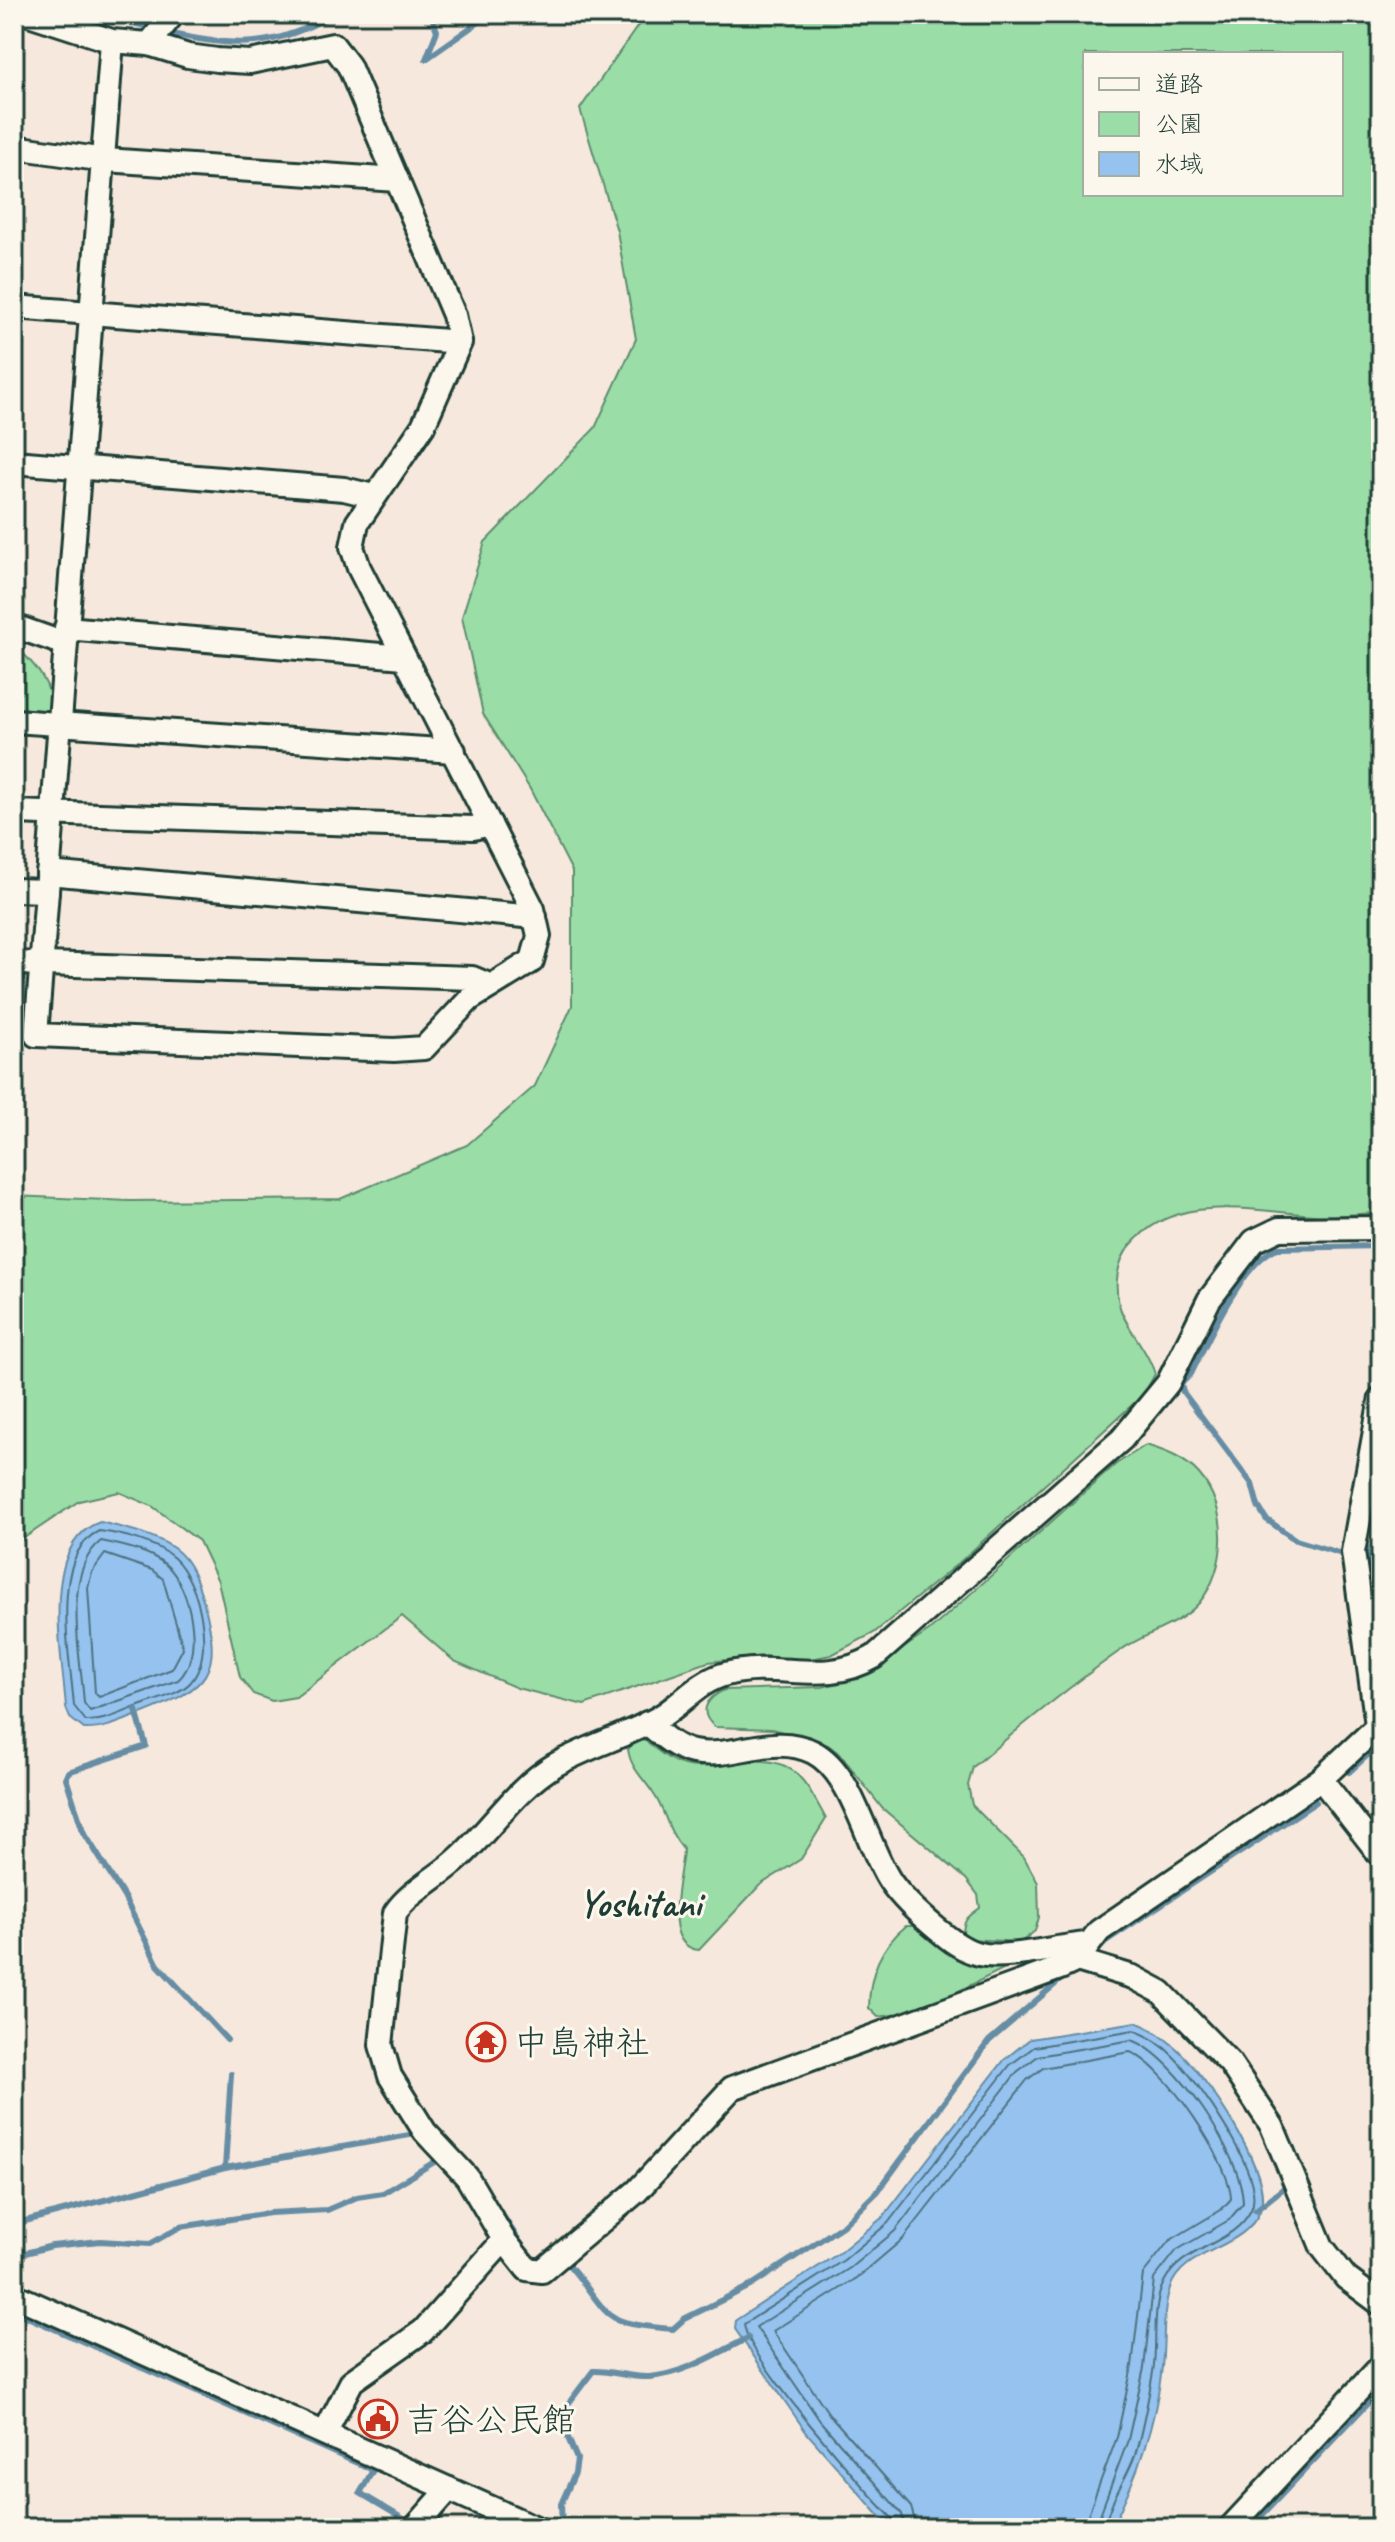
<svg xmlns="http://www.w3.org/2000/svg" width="1395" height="2542" font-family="Caveat,'Klee One',sans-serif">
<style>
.green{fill:#9bdda7;stroke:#5d8d6e;stroke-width:2;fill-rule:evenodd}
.water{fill:#95c2ef;stroke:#668da4;stroke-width:2}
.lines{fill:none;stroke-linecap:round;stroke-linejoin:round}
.shore{stroke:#4e727f;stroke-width:2}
.stream{stroke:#668da4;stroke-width:6}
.minor-casing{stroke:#1f3d34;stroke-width:28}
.minor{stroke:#fbf7ec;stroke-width:22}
.labels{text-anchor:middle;stroke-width:6;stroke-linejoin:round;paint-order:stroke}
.poi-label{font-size:34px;fill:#1f3d34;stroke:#fbf7ec;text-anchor:start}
.quarter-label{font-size:38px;font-weight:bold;fill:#1f3d34;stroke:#fbf7ec}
</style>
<rect width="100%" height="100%" fill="#f6e8dc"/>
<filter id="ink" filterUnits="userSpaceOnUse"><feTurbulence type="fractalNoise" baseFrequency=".0125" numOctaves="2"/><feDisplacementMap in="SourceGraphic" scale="16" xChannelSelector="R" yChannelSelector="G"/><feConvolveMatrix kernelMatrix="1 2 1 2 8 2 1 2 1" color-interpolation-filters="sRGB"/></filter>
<g filter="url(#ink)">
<g class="green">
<path d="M 646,14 L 1381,14 L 1381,1209 L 1374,1213 C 1354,1214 1333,1217 1313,1215 C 1251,1211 1175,1191 1130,1246 C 1117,1261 1114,1285 1119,1304 C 1124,1326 1148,1349 1155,1374 L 1144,1394 L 961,1561 L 874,1633 L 831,1655 L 801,1661 L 765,1656 L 708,1662 L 584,1705 L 517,1688 L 454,1661 L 402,1616 L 296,1697 L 272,1701 L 253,1694 L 240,1677 L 218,1581 L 199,1541 L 152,1506 L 119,1492 L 79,1501 L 24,1538 L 14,1549 L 14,1196 L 130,1201 L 340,1199 L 467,1145 L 535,1086 L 572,1006 L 572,871 L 530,789 L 483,714 L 462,617 L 485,542 L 595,428 L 636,339 L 617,231 L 580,109 ZM 1085,54 L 1341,54 L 1341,194 L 1085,194 Z"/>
<path d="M 14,644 C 35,665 54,684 52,715 L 14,715 Z"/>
<path d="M 1146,1445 C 1165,1451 1185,1458 1199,1474 C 1229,1508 1228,1568 1199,1603 C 1179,1626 1145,1633 1121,1650 C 1070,1686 1021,1726 973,1767 L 968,1785 L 972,1805 L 1024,1857 L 1038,1883 L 1039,1917 L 1035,1931 L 1021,1942 L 969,1939 L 963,1934 C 963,1919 969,1916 980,1908 L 978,1895 L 966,1879 L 882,1808 L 841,1755 L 828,1745 L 772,1729 L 715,1727 C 697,1712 707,1698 724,1690 L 822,1687 L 857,1679 L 929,1631 L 1116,1464 Z"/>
<path d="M 641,1737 C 655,1748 670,1763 688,1766 C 699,1769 714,1764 725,1763 C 789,1755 798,1766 826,1819 L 801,1859 L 760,1885 L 699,1950 C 658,1946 683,1872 683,1849 C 666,1829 666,1811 653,1793 C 643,1778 630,1767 628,1749 Z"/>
<path d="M 906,1926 L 917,1926 L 1006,1961 L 1007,1967 L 919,2011 L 878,2017 L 869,2008 C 869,1975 880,1947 906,1926 Z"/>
</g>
<g class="water">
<path d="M 100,1522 C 125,1528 154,1534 175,1549 C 192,1562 198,1583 204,1603 C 223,1674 209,1687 143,1713 C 124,1720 105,1730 84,1729 L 70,1718 L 66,1708 C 63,1658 38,1544 100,1522 Z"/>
<path d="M 1136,2022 C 1151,2028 1164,2037 1176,2048 C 1203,2072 1275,2174 1260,2211 C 1244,2250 1184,2248 1170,2288 C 1162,2312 1165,2342 1162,2367 C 1156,2422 1137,2479 1111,2528 L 890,2528 L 806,2432 L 735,2329 L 736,2320 L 839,2253 L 883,2217 L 1005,2059 L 1030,2039 Z"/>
</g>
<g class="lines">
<g class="shore">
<path d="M 99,1531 C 122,1534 156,1542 174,1558 C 200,1582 216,1656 190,1683 C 178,1695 155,1700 139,1706 C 122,1712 105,1722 86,1721 L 74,1706 C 71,1661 48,1555 99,1531 Z"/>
<path d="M 101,1541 C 121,1545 150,1551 166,1565 C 191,1586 205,1657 178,1680 L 90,1711 L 84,1703 C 81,1657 61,1572 101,1541 Z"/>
<polygon points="105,1554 152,1570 163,1579 183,1648 172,1669 99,1697 95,1693 88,1588 92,1572"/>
<path d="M 895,2528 L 893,2519 C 865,2491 746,2356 744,2324 L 844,2260 L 888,2223 L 1010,2065 L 1034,2047 L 1134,2030 C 1149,2036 1163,2045 1174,2057 C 1197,2080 1267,2177 1251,2210 C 1234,2245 1182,2246 1164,2282 C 1151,2307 1158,2345 1153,2372 C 1148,2400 1143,2429 1135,2455 C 1127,2479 1107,2504 1105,2528"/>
<path d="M 905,2528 L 902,2514 L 820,2421 L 756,2327 L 850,2268 L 895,2231 L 1017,2072 L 1038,2056 L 1132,2040 C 1176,2056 1243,2157 1243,2203 L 1229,2220 L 1177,2250 L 1154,2279 L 1144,2368 L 1128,2440 L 1095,2528"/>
<path d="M 917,2528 L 911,2507 L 829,2414 L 773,2331 L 857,2278 L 903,2239 L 1027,2080 L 1043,2068 L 1130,2052 C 1165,2065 1231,2163 1231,2199 L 1221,2210 L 1169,2241 L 1143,2274 L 1132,2366 L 1117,2437 L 1083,2528"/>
</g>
<g class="stream">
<polyline points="96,14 149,27"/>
<polyline points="431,14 437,31 426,59 490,14"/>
<path d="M 172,34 C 236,48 276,48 333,14"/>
<polyline points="1180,1382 1183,1392 1252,1484 1258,1506 1266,1519 1296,1540 1342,1554"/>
<path d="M 1181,1384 L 1191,1374 C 1207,1341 1243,1260 1278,1248 L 1381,1246"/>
<polyline points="1371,1510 1381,1475"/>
<polyline points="1365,1540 1381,1634"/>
<polyline points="136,1710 146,1746 68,1772 66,1778 83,1831 124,1897 158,1965 227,2040"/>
<polyline points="1349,1772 1381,1743"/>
<polyline points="1099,1949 1109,1939 1316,1802"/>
<polyline points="225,2168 231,2074"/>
<polyline points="1256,2210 1285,2187"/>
<polyline points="503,2216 523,2247"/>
<polyline points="14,2224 225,2168 415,2134"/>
<polyline points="14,2256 52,2246 100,2241 150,2244 180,2227 270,2213 327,2210 357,2197 383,2193 436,2161"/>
<path d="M 569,2265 C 613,2317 598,2323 673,2329 L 684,2319 L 752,2285 L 842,2226 L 878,2191 L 989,2041 L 1066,1975"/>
<polyline points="14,2311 373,2470 360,2493 407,2521"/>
<path d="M 562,2528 L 561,2504 L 575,2473 L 577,2459 L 563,2426 L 562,2412 L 593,2371 C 611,2370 630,2378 649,2377 C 685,2374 716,2354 748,2338"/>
<polyline points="1250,2528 1381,2389"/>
</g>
<g class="minor-casing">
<g id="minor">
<polyline points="29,14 112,41 149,44 188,56 217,60 250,62 333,45 349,66 454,315 460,342 423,426 357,523 352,547 359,568 533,909 539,936 532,961 470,999 424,1048 394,1050 36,1035 112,41"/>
<polyline points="149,44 173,14"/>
<polyline points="14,147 105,160 397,180"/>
<polyline points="14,307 460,342"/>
<polyline points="14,462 344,489 373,496"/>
<polyline points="14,626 65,644"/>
<polyline points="66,628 404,657"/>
<polyline points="14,721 454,751"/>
<polyline points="14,812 473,828 490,824"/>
<polyline points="48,873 535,917"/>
<polyline points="14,890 47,891"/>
<polyline points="14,963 472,978 491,986"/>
<path d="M 1381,1228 L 1279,1229 L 1254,1241 L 1209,1300 L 1168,1383 L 1122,1439 L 874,1657 C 822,1687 779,1660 726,1674 C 699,1681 683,1703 660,1717 C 627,1736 588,1746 555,1765 C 516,1788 492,1828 459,1858 C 439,1877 411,1890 395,1913 L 381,2045 L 390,2076 L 425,2132 L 467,2177 L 504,2240 L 527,2269 L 542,2271 L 637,2191 L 732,2088 L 1060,1968 L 1077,1960 L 1099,1931 L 1321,1779 L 1381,1723"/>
<path d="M 647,1723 C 660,1734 675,1748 693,1752 C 733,1760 773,1732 813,1752 C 853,1772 866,1845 890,1881 C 903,1900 920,1915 937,1929 C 949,1939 964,1951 979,1954 C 1007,1960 1058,1946 1088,1944"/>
<polyline points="1377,1725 1353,1552 1381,1398"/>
<polyline points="1321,1779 1381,1856"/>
<polyline points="1077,1960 1133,1977 1161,1992 1230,2063 1272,2126 1322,2247 1346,2278 1381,2304"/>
<polyline points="14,2295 536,2528"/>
<polyline points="325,2433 352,2381 423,2331 504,2240"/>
<polyline points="415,2528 449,2489"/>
<polyline points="1230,2528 1381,2366"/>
</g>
</g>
<use href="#minor" class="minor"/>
</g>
</g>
<defs>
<g id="temple-ring" transform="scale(2)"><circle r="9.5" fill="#fbf7ec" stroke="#c8321e" stroke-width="1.5"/><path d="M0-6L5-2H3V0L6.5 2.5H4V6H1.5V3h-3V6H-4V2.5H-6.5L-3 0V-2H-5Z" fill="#c8321e"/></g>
<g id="civic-ring" transform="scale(2)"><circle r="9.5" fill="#fbf7ec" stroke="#c8321e" stroke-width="1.5"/><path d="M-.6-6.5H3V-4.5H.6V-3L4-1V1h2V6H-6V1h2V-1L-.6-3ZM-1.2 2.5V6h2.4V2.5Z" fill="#c8321e"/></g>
</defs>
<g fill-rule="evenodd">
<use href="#temple-ring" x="486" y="2042"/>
<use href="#civic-ring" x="378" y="2419"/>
</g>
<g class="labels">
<g class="poi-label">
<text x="514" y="2054">中島神社</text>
<text x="406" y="2431">吉谷公民館</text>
</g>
<g class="quarter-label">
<text x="640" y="1916">Yoshitani</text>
</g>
</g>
<rect width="1395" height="2542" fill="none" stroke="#fbf7ec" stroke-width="48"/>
<rect x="24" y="24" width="1347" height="2494" fill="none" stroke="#1f3d34" stroke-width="3" filter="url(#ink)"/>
<rect x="1083" y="52" width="260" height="144" fill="#fbf7ec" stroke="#a3ada2" stroke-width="2"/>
<rect x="1099" y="78" width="40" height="12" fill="#fbf7ec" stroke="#a3ada2" stroke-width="2"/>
<text x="1155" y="92" font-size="24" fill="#1f3d34">道路</text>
<rect x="1099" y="112" width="40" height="24" fill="#9bdda7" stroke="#a3ada2" stroke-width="2"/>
<text x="1155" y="132" font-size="24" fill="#1f3d34">公園</text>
<rect x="1099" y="152" width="40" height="24" fill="#95c2ef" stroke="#a3ada2" stroke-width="2"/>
<text x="1155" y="172" font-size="24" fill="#1f3d34">水域</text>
</svg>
